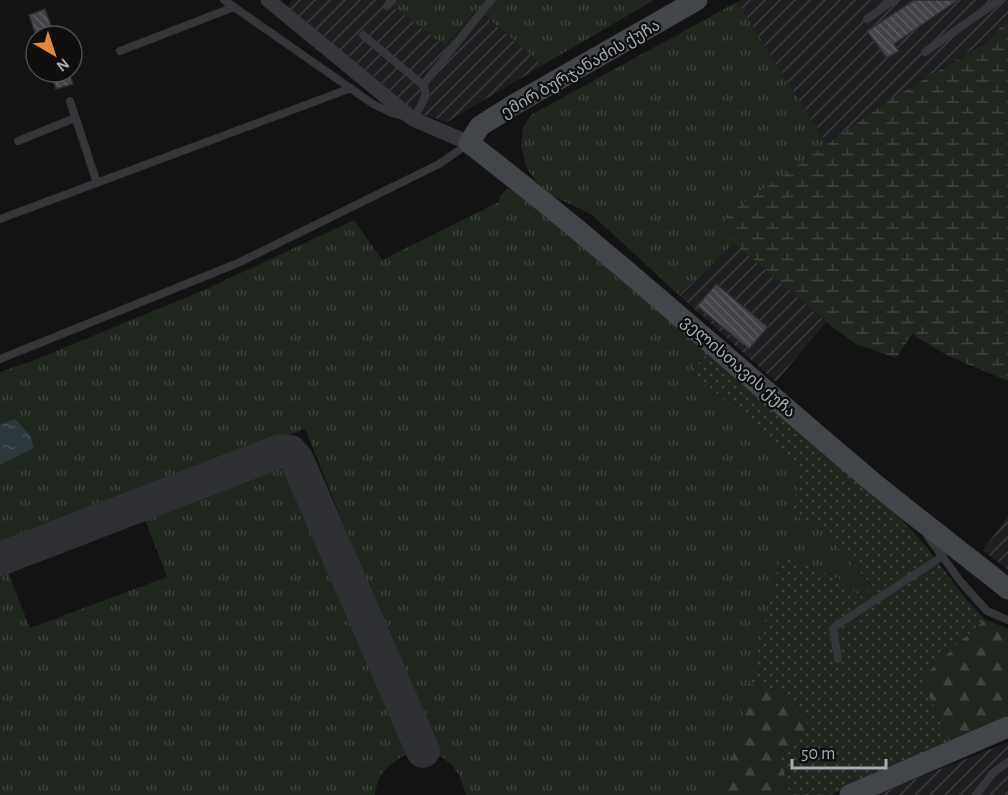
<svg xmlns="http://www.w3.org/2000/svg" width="1008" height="795" font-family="'Alegreya Sans','Noto Sans Georgian',sans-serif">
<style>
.industrial{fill:url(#industrial-furrows)}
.grass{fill:url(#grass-tufts)}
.forest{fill:url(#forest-firs)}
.wetland{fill:url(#wetland-marsh)}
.garden{fill:url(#garden-dots)}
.water{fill:url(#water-ripples)}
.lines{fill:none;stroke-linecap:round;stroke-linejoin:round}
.taxiway{stroke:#2f3033;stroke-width:34}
.building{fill:url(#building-back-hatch);stroke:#2d2e30;stroke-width:1.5}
.lane{stroke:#343639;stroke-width:8}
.street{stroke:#343639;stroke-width:15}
.secondary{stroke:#424549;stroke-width:21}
.labels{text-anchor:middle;stroke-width:4.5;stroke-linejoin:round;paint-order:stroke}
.street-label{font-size:16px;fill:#a5adb4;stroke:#0e0e0f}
</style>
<defs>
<pattern id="industrial-furrows" width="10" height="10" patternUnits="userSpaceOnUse" patternTransform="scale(1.5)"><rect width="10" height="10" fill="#1f1f21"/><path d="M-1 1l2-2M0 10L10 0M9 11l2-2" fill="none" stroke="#3d3d3f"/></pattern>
<pattern id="grass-tufts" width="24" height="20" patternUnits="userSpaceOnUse" patternTransform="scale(1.5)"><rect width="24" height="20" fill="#20271f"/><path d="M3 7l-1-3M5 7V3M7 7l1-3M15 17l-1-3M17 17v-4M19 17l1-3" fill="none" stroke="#3d443d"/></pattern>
<pattern id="forest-firs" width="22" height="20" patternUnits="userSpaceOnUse" patternTransform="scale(1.5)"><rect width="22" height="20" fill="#20271f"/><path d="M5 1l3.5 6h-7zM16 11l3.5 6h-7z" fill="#3d443d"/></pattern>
<pattern id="wetland-marsh" width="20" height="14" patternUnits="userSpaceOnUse" patternTransform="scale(1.5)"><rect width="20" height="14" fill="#20271f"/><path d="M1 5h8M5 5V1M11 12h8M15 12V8" fill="none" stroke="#3d443d"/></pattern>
<pattern id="garden-dots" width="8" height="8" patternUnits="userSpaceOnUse" patternTransform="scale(1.5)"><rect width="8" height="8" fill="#20271f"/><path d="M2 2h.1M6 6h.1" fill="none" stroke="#3d443d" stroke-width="1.8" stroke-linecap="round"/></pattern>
<pattern id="water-ripples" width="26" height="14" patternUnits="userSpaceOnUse" patternTransform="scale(1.5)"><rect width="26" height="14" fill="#2d383c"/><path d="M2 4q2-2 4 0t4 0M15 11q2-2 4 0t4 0" fill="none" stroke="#485256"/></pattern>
<pattern id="building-back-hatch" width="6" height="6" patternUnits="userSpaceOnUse" patternTransform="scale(1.5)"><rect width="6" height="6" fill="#424447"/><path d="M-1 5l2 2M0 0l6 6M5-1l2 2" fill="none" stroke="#5a5c5f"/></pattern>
</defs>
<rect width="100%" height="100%" fill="#131314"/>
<g class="industrial">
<polygon points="292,0 385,0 445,46 476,9 543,65 447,122 411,111 285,9"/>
<polygon points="741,0 1008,0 1008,19 985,42 891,99 827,144 737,2"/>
<polygon points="734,243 826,322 776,382 679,295"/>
<polygon points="1008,516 1008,570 983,550"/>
<polygon points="1008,742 1008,795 876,795"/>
</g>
<g class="grass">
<polygon points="385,0 654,0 543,65 477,9 445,46"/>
<polygon points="737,2 827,144 725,216 734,243 679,295 591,214 551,195 535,180 526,167 521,146 523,128 531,115"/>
<path d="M 507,189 L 513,190 L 712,349 L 691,371 L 802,468 L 791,513 L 822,529 L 873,588 L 860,597 L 841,580 L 781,556 L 727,780 L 718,795 L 466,795 C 459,773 457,767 437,754 L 305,429 L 36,529 L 0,545 L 0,465 L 34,448 L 15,419 L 0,424 L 0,372 L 32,361 L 202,291 L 354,220 L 382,260 L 499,202 L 500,196 Z"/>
<path d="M 275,465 L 284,465 L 293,471 L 408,753 C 390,764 377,772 375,795 L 0,795 L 0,575 L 7,570 L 30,628 L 167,577 L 143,515 Z"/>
</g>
<g class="forest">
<polygon points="985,619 1008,629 1008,716 949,741 921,678"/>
<polygon points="750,684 775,689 810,726 779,753 790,795 718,795 727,780"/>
</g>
<polygon class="wetland" points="1008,19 1008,381 948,356 912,334 896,358 858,345 831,326 734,243 725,216 891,99 985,43"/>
<polygon class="garden" points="712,349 873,488 925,545 969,603 985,619 921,678 949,741 831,795 790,795 779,753 810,726 775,689 750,684 781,555 841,580 860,597 873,587 822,529 791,513 802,468 691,371"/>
<polygon class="water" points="15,419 30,435 34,448 0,465 0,424"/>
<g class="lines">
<polyline class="taxiway" points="0,559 280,451 290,452 297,460 423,751"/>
</g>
<g class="building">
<polygon points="914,0 958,0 894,44 899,51 887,58 867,31"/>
<polygon points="45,9 55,36 36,36 29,15"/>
<polygon points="50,72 69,72 73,84 56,89"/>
<polygon points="716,284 768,327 749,349 697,306"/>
</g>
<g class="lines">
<g class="lane">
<path d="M 224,0 L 373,104 L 392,113 L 413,119 C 419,108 430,96 423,85 L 491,0"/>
<polyline points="387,6 392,0"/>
<polyline points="867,19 894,0"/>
<polyline points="363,35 423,85"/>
<polyline points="120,51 234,7"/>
<polyline points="925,52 999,0"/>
<polyline points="70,101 97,183"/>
<polyline points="18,141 75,118"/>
<polyline points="0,219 351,88"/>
<polyline points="0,359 238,263 439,164 468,144"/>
<polyline points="928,537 961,582 987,611 1008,620"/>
<polyline points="838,659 833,629 837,625 943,556"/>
<polyline points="976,795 993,773 1008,762"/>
</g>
<polyline class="street" points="268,0 413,119 469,143"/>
<g class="secondary">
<path d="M 697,0 L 510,107 L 480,126 L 469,143 C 607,249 736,367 869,479 C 915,517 962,552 1008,589"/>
<polyline points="850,795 1008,727"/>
</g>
</g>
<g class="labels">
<g class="street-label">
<text transform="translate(580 68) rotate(-30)" y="6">ემირ ბურჯანაძის ქუჩა</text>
<text transform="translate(739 366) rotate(41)" y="6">ველისთავის ქუჩა</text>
</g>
</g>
<g transform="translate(54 54) rotate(141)"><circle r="28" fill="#0e0e0f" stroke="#4a4e51" stroke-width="1.5"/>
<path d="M0-4.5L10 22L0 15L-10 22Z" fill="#e5873a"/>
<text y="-9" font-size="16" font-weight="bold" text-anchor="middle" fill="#a5adb4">N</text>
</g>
<path d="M792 759v9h94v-9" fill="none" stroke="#a5adb4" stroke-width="3"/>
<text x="801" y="759" font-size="18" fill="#a5adb4" stroke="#0e0e0f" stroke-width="4.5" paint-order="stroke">50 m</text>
</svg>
